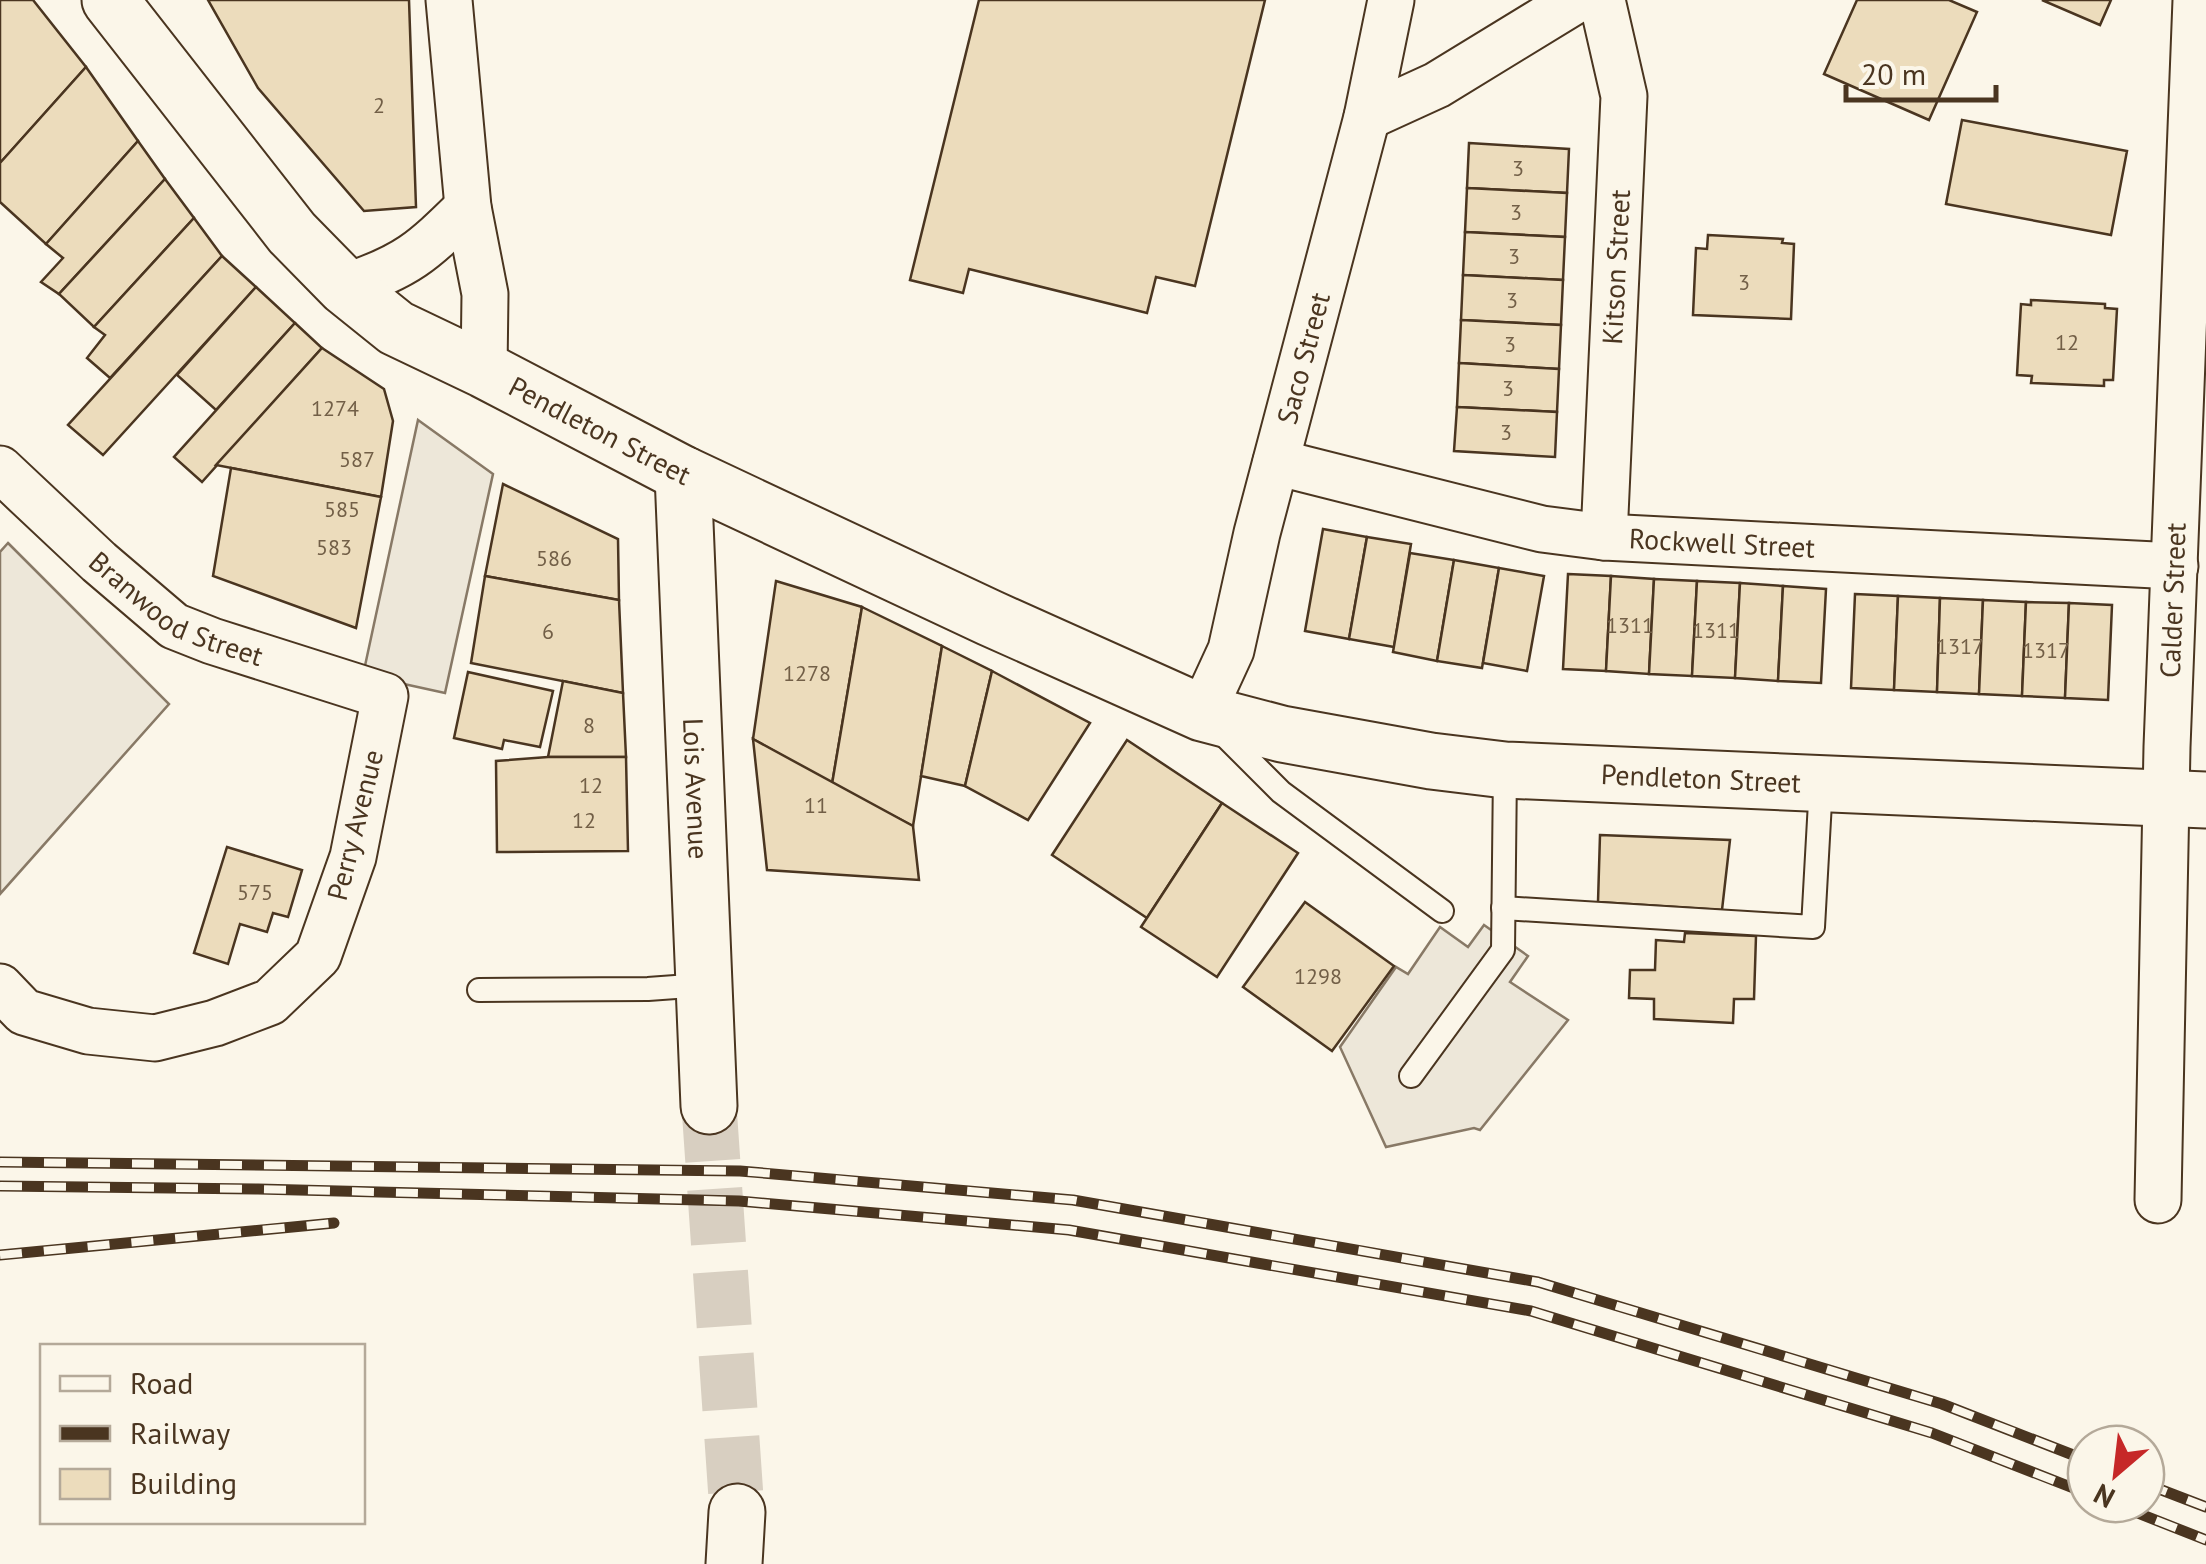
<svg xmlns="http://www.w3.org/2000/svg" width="2206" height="1564" font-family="'PT Sans',sans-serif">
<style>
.parking{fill:#ede7d9;stroke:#887966;stroke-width:2.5}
.building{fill:#ecdcbc;stroke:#4a3520;stroke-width:2.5}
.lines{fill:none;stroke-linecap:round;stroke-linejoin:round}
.tertiary-tunnel{stroke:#d8cfc1;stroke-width:55;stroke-dasharray:55 28;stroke-linecap:butt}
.service-casing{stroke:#4a3520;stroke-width:26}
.minor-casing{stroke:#4a3520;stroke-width:49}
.tertiary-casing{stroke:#4a3520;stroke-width:59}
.secondary-casing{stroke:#4a3520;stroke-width:59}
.service{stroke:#fbf6e9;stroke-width:22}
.minor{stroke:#fbf6e9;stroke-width:45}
.tertiary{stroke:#fbf6e9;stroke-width:55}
.secondary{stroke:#fbf6e9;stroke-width:55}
.rail-casing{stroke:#4a3520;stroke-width:11}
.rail{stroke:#fbf6e9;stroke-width:8;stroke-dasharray:22;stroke-linecap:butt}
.labels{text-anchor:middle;stroke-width:8;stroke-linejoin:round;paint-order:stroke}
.number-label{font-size:22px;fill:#725f47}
.street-label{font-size:28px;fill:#4a3520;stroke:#fbf6e9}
</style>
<rect width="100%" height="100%" fill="#fbf6e9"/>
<g class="parking">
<polygon points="418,420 493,474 445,693 363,675"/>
<polygon points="8,543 169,704 0,894 0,552"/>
<polygon points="1484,925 1528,956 1510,982 1568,1020 1480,1130 1474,1128 1386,1147 1340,1047 1396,967 1408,974 1440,927 1468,947"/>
</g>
<g class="building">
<polygon points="0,0 33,0 86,67 0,163"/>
<polygon points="208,0 409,0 416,207 364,211 258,88"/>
<polygon points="979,0 1265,0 1195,286 1156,277 1147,313 969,269 963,293 910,280"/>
<polygon points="1857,0 1949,0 1977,12 1929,120 1824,74"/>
<polygon points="2042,0 2111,0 2100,25"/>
<polygon points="86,67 138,141 46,244 0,202 0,163"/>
<polygon points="1962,120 2127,151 2111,235 1946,204"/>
<polygon points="138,141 165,179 59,294 41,282 63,258 46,244"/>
<polygon points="1469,143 1569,149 1567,193 1467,188"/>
<polygon points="165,179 194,218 94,327 59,294"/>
<polygon points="1467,188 1567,193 1565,237 1465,232"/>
<polygon points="194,218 222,256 110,378 87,358 105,335 94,327"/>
<polygon points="1465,232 1565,237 1563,280 1463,275"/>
<polygon points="1708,235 1783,239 1782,243 1794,244 1791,319 1693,315 1696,248 1707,249"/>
<polygon points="222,256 256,287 103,455 68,425"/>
<polygon points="1463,275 1563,280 1561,325 1461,320"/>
<polygon points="256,287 295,323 216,410 177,375"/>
<polygon points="2031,300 2105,304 2105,308 2117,309 2113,380 2104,380 2104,386 2031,383 2032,376 2017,375 2021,304 2031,305"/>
<polygon points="1461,320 1561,325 1559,369 1459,363"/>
<polygon points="295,323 322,348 202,482 174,457"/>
<polygon points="322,348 384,389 393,421 381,497 216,465"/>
<polygon points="1459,363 1559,369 1557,412 1457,407"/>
<polygon points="1457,407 1557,412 1555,457 1454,451"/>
<polygon points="231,468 381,497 356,628 213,576"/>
<polygon points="503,484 618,539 619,600 485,576"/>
<polygon points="1323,529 1367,537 1349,639 1305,631"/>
<polygon points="1367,537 1411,544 1394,647 1349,639"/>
<polygon points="1410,553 1454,560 1437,661 1393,652"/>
<polygon points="1454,560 1499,568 1482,668 1437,661"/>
<polygon points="1499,568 1544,576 1527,671 1483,663"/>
<polygon points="1568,574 1611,576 1606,671 1563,669"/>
<polygon points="485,576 619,600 623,693 471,663"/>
<polygon points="1611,576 1654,579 1649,674 1606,671"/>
<polygon points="1654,579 1697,581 1692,676 1649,674"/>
<polygon points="776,581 862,607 832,784 753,739"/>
<polygon points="1697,581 1740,583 1735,678 1692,676"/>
<polygon points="1740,583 1783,586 1778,681 1735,678"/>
<polygon points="1783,586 1826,589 1821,683 1778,681"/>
<polygon points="1855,594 1898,596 1894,690 1851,688"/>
<polygon points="1898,596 1940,598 1937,692 1894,690"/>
<polygon points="1940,598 1983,600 1979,694 1937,692"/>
<polygon points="1983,600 2026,602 2022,696 1979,694"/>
<polygon points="2026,602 2069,603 2065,698 2022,696"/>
<polygon points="2069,603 2112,605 2108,700 2065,698"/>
<polygon points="862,607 942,646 913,826 832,784"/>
<polygon points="942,646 992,671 965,786 921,776"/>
<polygon points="992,671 1090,723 1028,820 965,786"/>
<polygon points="468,672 553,691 540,747 504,740 502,749 454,738"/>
<polygon points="563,681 623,693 626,757 548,757"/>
<polygon points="753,739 913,826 919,880 767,870"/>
<polygon points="1127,740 1222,803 1147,918 1052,855"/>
<polygon points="548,757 626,757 628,851 497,852 496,761"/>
<polygon points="1222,803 1298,853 1217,977 1141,927"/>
<polygon points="1600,835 1730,840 1722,910 1598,902"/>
<polygon points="227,847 302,870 288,917 273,913 267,932 240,924 228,964 194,953"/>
<polygon points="1305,902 1394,966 1332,1051 1243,987"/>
<polygon points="1685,933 1756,936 1754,999 1734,999 1733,1023 1654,1019 1654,999 1629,998 1630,970 1655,970 1656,940 1684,942"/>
</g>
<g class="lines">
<polyline class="tertiary-tunnel" points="709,1106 737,1512"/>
<g class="service-casing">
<g id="service">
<polyline points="1220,731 1281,792 1442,911"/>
<polyline points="1503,908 1813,927 1821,784"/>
<polyline points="479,990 648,989 703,985"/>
<polyline points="1411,1076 1503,950 1505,770"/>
</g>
</g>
<g class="minor-casing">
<g id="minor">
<polyline points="449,0 468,207 485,294 484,370"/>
<polyline points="1602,0 1624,96 1604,537"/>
<polyline points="1367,117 1437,85 1576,0"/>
<path d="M 345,287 C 408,266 422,252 468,207"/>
<path id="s1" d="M 1276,462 L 1542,529 L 1604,537 L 2175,566"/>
<path id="s2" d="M 0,469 L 99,562 L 174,626 L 212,641 L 385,696 L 353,857 L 318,956 L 270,1002 L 215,1023 L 155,1038 L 88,1031 L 24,1012 L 0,987"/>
<path id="s3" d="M 1202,713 L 1231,650 L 1257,533 L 1367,117 L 1391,0"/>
<path id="s4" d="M 2158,1200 L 2167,747 L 2196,0"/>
</g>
</g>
<g class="tertiary-casing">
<g id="tertiary">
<path id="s5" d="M 683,474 L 709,1106"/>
<polyline points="734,1564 737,1512"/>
</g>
</g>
<g class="secondary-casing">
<g id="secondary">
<path id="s6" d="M 110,0 L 292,233 L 345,287 L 396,328 L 484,370 L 683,474 L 990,618 L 1202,713 L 1282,734 L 1431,761 L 1505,770 L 2206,800"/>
</g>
</g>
<use href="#service" class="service"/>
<use href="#minor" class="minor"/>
<use href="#tertiary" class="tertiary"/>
<use href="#secondary" class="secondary"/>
<g class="rail-casing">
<g id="rail">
<polyline points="0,1162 740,1171 1073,1200 1538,1282 1942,1404 2086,1460"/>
<polyline points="0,1186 258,1189 739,1201 1069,1230 1531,1311 1932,1433 2086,1493"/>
<polyline points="0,1255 334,1223"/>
<polyline points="2146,1484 2206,1507"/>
<polyline points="2115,1504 2206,1540"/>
</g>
</g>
<use href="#rail" class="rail"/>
</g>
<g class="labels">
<g class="number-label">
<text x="379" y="113">2</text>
<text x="1518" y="176">3</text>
<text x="1516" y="220">3</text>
<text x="1514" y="264">3</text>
<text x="1744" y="290">3</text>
<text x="1512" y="308">3</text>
<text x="2067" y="350">12</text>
<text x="1510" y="352">3</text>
<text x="1508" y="396">3</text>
<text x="335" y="416">1274</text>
<text x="1506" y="440">3</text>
<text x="357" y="467">587</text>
<text x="342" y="517">585</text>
<text x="334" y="555">583</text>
<text x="554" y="566">586</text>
<text x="1630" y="633">1311</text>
<text x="1716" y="638">1311</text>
<text x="548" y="639">6</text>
<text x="1960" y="654">1317</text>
<text x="2046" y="658">1317</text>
<text x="807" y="681">1278</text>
<text x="589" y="733">8</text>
<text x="591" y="793">12</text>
<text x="816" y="813">11</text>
<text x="584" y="828">12</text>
<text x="255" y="900">575</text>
<text x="1318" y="984">1298</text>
</g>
<g class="street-label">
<text transform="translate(1616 267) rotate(-87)" y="10">Kitson Street</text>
<text dy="10" stroke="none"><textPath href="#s3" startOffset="370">Saco Street</textPath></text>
<text dy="10" stroke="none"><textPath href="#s6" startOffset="665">Pendleton Street</textPath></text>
<text dy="10" stroke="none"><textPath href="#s1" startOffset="455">Rockwell Street</textPath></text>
<text dy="10" stroke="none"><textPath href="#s4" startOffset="600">Calder Street</textPath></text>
<text dy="10" stroke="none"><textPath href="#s2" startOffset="228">Branwood Street</textPath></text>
<text dy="10" stroke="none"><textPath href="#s6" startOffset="1835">Pendleton Street</textPath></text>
<text dy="10" stroke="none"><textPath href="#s5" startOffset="315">Lois Avenue</textPath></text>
<text transform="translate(355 825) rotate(-76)" y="10">Perry Avenue</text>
</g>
</g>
<rect x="40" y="1344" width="325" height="180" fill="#fbf6e9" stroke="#b4a999" stroke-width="2.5"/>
<rect x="60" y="1376" width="50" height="15" fill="#fbf6e9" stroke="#b4a999" stroke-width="2.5"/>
<text x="130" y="1394" font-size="30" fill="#4a3520">Road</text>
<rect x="60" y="1426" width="50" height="15" fill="#4a3520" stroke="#b4a999" stroke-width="2.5"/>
<text x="130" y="1444" font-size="30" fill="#4a3520">Railway</text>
<rect x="60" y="1469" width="50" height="30" fill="#ecdcbc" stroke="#b4a999" stroke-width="2.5"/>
<text x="130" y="1494" font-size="30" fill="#4a3520">Building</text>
<g transform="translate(2116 1474) rotate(208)"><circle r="48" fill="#fbf6e9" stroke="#b4a999" stroke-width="2.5"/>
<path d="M0-8L18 38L0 25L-18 38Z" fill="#c62828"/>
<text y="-15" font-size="28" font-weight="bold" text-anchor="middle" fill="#4a3520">N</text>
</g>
<path d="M1846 85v15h150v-15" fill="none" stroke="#4a3520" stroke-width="5"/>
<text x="1861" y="85" font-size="30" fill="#4a3520" stroke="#fbf6e9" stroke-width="8" paint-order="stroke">20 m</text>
</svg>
